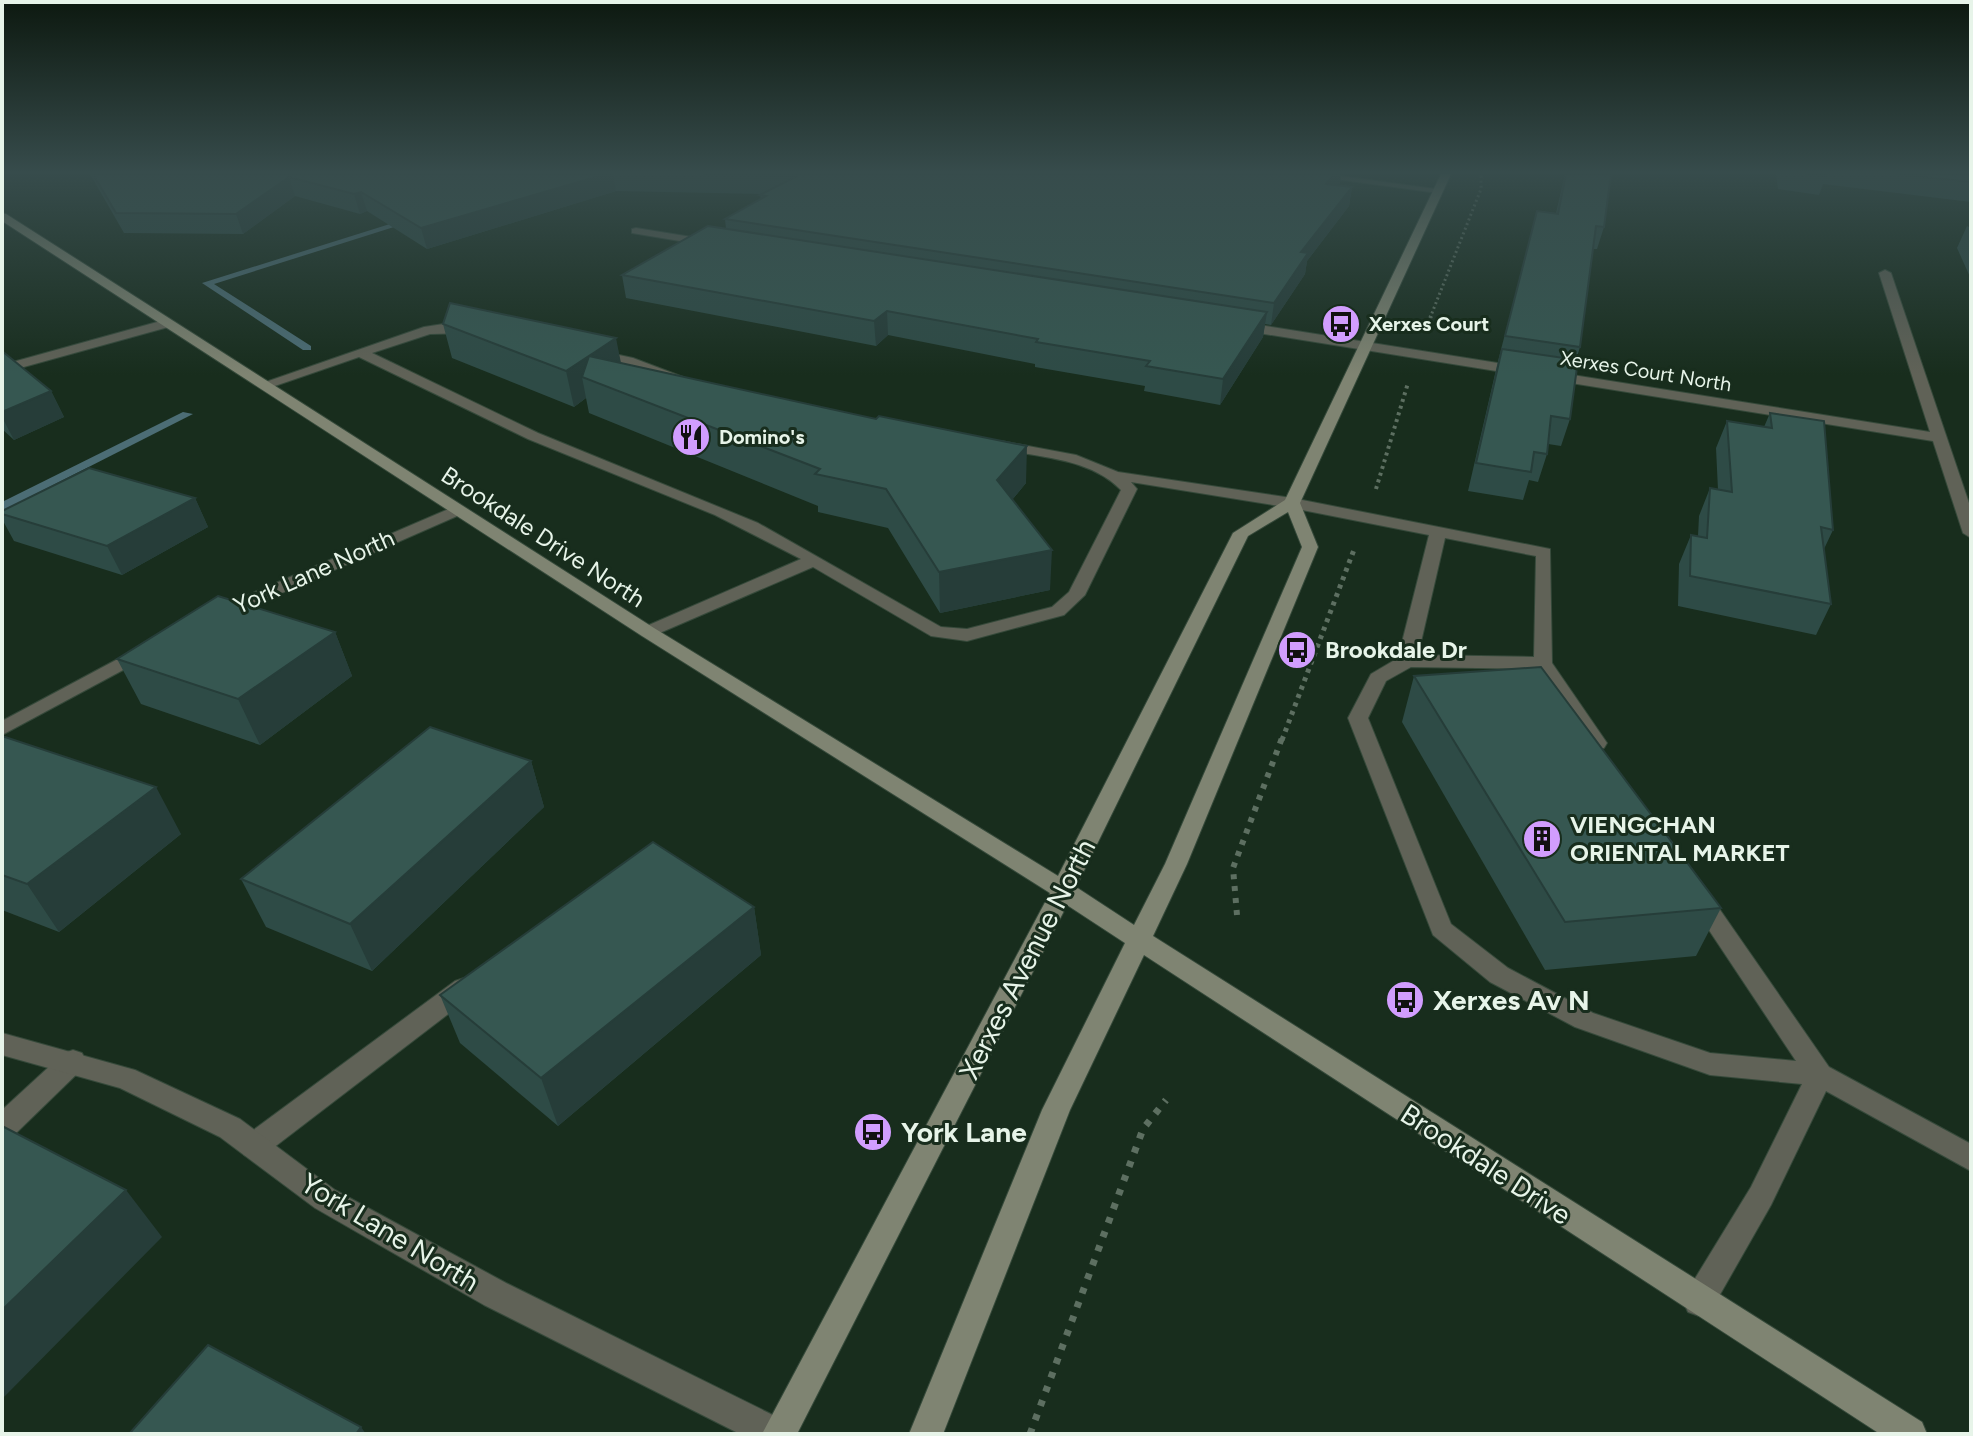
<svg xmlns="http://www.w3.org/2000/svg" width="1973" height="1436" font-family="Figtree,sans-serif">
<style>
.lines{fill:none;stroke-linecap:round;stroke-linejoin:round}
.stream{fill:#4c6d75;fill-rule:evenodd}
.lane-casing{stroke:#35493a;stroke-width:2}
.street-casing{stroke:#35493a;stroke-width:2}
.secondary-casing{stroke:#35493a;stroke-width:2}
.path-far4{stroke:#5d6f61;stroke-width:3;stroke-dasharray:2 3;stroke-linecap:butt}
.path-far3{stroke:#5d6f61;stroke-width:4;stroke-dasharray:3 4;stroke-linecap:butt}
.path-far2{stroke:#5d6f61;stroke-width:5;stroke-dasharray:4 5;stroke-linecap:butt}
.path-far1{stroke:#5d6f61;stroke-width:6;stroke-dasharray:5 7;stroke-linecap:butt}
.path{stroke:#5d6f61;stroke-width:7;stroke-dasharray:6 9;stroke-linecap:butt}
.lane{fill:#606257;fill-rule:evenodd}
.street{fill:#606257;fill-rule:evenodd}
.secondary{fill:#7f8472;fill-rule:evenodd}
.wall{fill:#2e4b46}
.shaded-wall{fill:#263d39}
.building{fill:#365751;stroke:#263d39;stroke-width:2}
.labels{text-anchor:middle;stroke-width:6;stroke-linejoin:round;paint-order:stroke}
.far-poi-label{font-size:20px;font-weight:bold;fill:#e7f4e9;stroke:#182d1d;text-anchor:start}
.far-street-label{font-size:20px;fill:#e7f4e9;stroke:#182d1d}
.street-label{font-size:24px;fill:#e7f4e9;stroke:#182d1d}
.poi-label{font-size:24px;font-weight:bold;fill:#e7f4e9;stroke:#182d1d;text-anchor:start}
.near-street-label{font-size:28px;fill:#e7f4e9;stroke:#182d1d}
.near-poi-label{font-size:28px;font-weight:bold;fill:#e7f4e9;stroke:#182d1d;text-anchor:start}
</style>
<rect width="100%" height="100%" fill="#182d1d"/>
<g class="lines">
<g class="stream">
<polygon points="409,218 416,220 214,284 311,346 311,350 303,350 202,283"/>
<polygon points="183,412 193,414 2,511 2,502"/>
</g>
<g class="lane-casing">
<g id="lane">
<path d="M 450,323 L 476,329 L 470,333 L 430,334 L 372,353 L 538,433 L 758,523 L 941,627 L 967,629 L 1052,607 L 1069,592 L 1121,490 C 1089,457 1037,458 996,448 L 996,442 L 1001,441 L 1076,455 L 1118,472 L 1292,498 L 1550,549 L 1552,663 L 1607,743 L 1604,748 L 1590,748 L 1537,669 L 1411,667 L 1386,681 L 1368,718 L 1451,924 L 1508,968 L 1593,1013 L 1710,1053 L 1796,1061 L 1689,900 L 1693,894 L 1701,891 L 1709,894 L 1829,1067 L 1971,1144 L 1971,1171 L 1826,1091 L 1771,1205 L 1710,1312 L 1699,1316 L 1688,1312 L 1683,1301 L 1688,1290 L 1751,1187 L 1802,1084 L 1710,1075 L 1575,1027 L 1490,982 L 1433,935 L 1348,718 L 1371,674 L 1398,658 L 1429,535 L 1292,508 L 1131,482 L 1137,489 L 1085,595 L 1064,615 L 967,641 L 931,636 L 813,567 L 648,638 L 639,632 L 642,628 L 801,559 L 715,515 L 528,439 L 359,357 L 269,388 L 257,385 L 424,327 ZM 1445,538 L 1536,556 L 1534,657 L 1418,655 Z"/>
<polygon points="596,350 633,358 683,377 676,381 591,357 591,351"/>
<polygon points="464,978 473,981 477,988 473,995 264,1155 254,1158 244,1155 240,1146 244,1137 455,981"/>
<polygon points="73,1050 82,1053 86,1061 82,1069 12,1137 2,1140 2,1110 64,1053"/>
</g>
</g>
<g class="street-casing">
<g id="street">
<polygon points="1298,174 1325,174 1443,190 1438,193"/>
<polygon points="636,228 710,240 715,243 710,246 632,233 632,229"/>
<polygon points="1885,270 1891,273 1971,509 1971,538 1963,533 1933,441 1240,330 1234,326 1240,322 1930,432 1879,273"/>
<polygon points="168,319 174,323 172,326 2,373 2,365"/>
<polygon points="458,505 466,510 464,513 225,618 213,618 210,614 213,610"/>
<polygon points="144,645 153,651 151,655 2,735 2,721"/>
<polygon points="2,1033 135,1070 240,1119 335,1190 506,1283 787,1422 792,1434 740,1434 484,1305 315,1208 220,1137 120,1088 2,1055"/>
</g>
</g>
<g class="secondary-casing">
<path id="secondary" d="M 1441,174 L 1451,174 L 1300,503 L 1318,547 L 1187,864 L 1153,936 L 1922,1422 L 1927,1434 L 1880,1434 L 1144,955 L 1070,1110 L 943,1434 L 909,1434 L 1042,1110 L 1125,943 L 1067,905 L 797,1434 L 762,1434 L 1050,893 L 642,636 L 2,221 L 2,213 L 6,214 L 654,628 L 1058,876 L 1233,533 L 1285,500 ZM 1288,512 L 1302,547 L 1165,864 L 1134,925 L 1076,887 L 1248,536 Z"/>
</g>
<polyline class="path-far4" points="1430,318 1481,189 1481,174"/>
<g class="path-far3">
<polyline points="1428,324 1431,316"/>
<polyline points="1376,489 1408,383"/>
</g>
<polyline class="path-far2" points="1282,740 1355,547"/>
<polyline class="path-far1" points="1237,915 1233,868 1282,738"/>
<polyline class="path" points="1030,1434 1143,1129 1166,1100"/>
<use href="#lane" class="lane"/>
<use href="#street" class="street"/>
<use href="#secondary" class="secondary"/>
</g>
<g class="wall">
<polygon points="90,174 1341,174 1340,183 1338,185 1352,187 1349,206 1307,261 1305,274 1271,325 1265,324 1263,337 1220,405 1144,391 1145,386 1035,367 1035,364 888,335 876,346 626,298 622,275 726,229 725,219 761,199 760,195 762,194 616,191 427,249 367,211 360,214 295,196 243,234 124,233"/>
<polygon points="1565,174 1611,174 1604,227 1597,249 1593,249 1580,347 1576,360 1570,419 1561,446 1548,444 1547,454 1538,482 1529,480 1523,500 1468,491 1498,361 1537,211 1556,213"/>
<polygon points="1776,174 1971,174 1971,202 1823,184 1819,195 1778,189"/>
<polygon points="1967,226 1971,228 1971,279 1957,248"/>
<polygon points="443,324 621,363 1026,483 1012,500 1050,590 940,613 888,528 818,512 818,506 589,413 586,398 574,407 452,358"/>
<polygon points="2,351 51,391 64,417 14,440 2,429"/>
<polygon points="1770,413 1833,530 1824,549 1831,604 1816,635 1678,606 1679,564 1691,535 1698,536 1699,516 1710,488 1718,490 1716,448 1727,421 1764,427"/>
<polygon points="195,498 208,527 122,575 14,541 2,519 2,511"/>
<polygon points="335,632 352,676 260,745 141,704 117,659"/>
<polygon points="1414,676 1721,908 1696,956 1545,970 1402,722"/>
<polygon points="2,736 181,834 59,932 2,910"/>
<polygon points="531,761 544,807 372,971 266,927 241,879"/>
<polygon points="754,907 761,955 558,1126 460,1043 440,995"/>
</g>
<g class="shaded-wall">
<polygon points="606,174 613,174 616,191 427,249 421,228"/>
<polygon points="1334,174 1341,174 1340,183 1322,203 1326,184"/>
<polygon points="289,177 295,196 243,234 236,214"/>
<polygon points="1352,187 1349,206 1307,261 1305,274 1271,325 1274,303 1301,252"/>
<polygon points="361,192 367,211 360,214 354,194"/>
<polygon points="887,311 888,335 876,346 874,321"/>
<polygon points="1267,312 1263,337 1220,405 1223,379"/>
<polygon points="616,338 623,373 589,356"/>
<polygon points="589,356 582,377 586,398 574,407 566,371"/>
<polygon points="51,391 64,417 14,440 2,417 2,412"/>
<polygon points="1027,446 1026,483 997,518 997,480"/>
<polygon points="195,498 208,527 122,575 107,546"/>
<polygon points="1052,550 1050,590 940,613 939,572"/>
<polygon points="335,632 352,676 260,745 238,699"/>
<polygon points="531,761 544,807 372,971 350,924"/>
<polygon points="156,787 181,834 59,932 27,884"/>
<polygon points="754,907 761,955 558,1126 541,1078"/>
<polygon points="126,1190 162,1237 2,1399 2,1310"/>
<polygon points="361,1427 366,1434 356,1434"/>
</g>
<g class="building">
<polygon points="93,174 606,174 421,228 361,192 354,194 289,177 236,214 116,213"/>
<polygon points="703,174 1334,174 1326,184 1352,187 1301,252 1308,253 1274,303 725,219 766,196 760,195 797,176"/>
<polygon points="1566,174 1611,174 1604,227 1596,226 1580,347 1505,336 1537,211 1558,214"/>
<polygon points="1806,174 1827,174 1826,176"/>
<polygon points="1897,174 1971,174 1971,182"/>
<polygon points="708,226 1267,312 1223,379 1146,366 1150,361 1036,342 1038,339 887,311 874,321 622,275"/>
<polygon points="450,303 616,338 589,356 876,419 879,416 1027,446 997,480 1052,550 939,572 886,489 815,474 820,469 582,377 589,356 566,371 443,324"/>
<polygon points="1502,349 1578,360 1570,419 1551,416 1547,454 1534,452 1531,472 1476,463"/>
<polygon points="2,351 51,391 2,412"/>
<polygon points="1770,413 1824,421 1833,530 1821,527 1831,604 1690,576 1691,535 1707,538 1710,488 1732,492 1727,421 1772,428"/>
<polygon points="89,468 195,498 107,546 2,514 2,511"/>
<polygon points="218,596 335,632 238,699 117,659"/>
<polygon points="1541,667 1721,908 1565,922 1414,676"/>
<polygon points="430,727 531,761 350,924 241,879"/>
<polygon points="2,736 156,787 27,884 2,875"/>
<polygon points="653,842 754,907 541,1078 440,995"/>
<polygon points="2,1126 126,1190 2,1310"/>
<polygon points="208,1345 361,1427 356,1434 129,1434"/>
</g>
<linearGradient id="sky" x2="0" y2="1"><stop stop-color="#0d1910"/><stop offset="0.46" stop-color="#374c4c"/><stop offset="1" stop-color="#374c4c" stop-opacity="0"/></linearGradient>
<rect width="1973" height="375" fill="url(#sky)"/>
<defs>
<g id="bus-disc" transform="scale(2)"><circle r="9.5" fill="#d19dfe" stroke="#182d1d"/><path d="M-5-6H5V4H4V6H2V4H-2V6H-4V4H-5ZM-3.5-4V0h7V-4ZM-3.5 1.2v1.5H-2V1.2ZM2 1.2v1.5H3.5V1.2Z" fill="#111"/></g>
<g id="restaurant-disc" transform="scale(2)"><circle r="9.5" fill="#d19dfe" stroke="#182d1d"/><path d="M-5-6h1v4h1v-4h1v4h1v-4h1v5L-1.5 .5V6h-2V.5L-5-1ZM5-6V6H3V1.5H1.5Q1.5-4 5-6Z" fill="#111"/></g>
<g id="building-disc" transform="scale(2)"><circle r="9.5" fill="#d19dfe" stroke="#182d1d"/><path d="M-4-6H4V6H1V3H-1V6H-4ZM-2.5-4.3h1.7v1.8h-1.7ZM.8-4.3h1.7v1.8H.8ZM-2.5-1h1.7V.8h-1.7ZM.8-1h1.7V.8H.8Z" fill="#111"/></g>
</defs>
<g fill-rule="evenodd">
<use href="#bus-disc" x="1341" y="324"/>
<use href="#restaurant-disc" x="691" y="437"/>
<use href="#bus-disc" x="1297" y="650"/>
<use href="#building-disc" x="1542" y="839"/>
<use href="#bus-disc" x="1405" y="1000"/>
<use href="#bus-disc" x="873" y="1132"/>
</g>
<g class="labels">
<g class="far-poi-label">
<text x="1369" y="331">Xerxes Court</text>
<text x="719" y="444">Domino's</text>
</g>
<g class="far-street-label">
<text transform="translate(1646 371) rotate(9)" y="7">Xerxes Court North</text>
</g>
<g class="street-label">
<text transform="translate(543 537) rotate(33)" y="8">Brookdale Drive North</text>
<text transform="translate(314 572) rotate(-24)" y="8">York Lane North</text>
</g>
<g class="poi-label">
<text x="1325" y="658">Brookdale Dr</text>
<text x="1570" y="833">VIENGCHAN<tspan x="1570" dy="28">ORIENTAL MARKET</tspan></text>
</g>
<g class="near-street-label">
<text transform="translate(1027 959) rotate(-63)" y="10">Xerxes Avenue North</text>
<text transform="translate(1486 1164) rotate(33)" y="10">Brookdale Drive</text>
<text transform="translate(390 1232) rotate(31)" y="10">York Lane North</text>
</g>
<g class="near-poi-label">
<text x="1433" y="1010">Xerxes Av N</text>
<text x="901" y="1142">York Lane</text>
</g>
</g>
<rect width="1973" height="1436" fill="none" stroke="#e7f4e9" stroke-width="8"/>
</svg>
